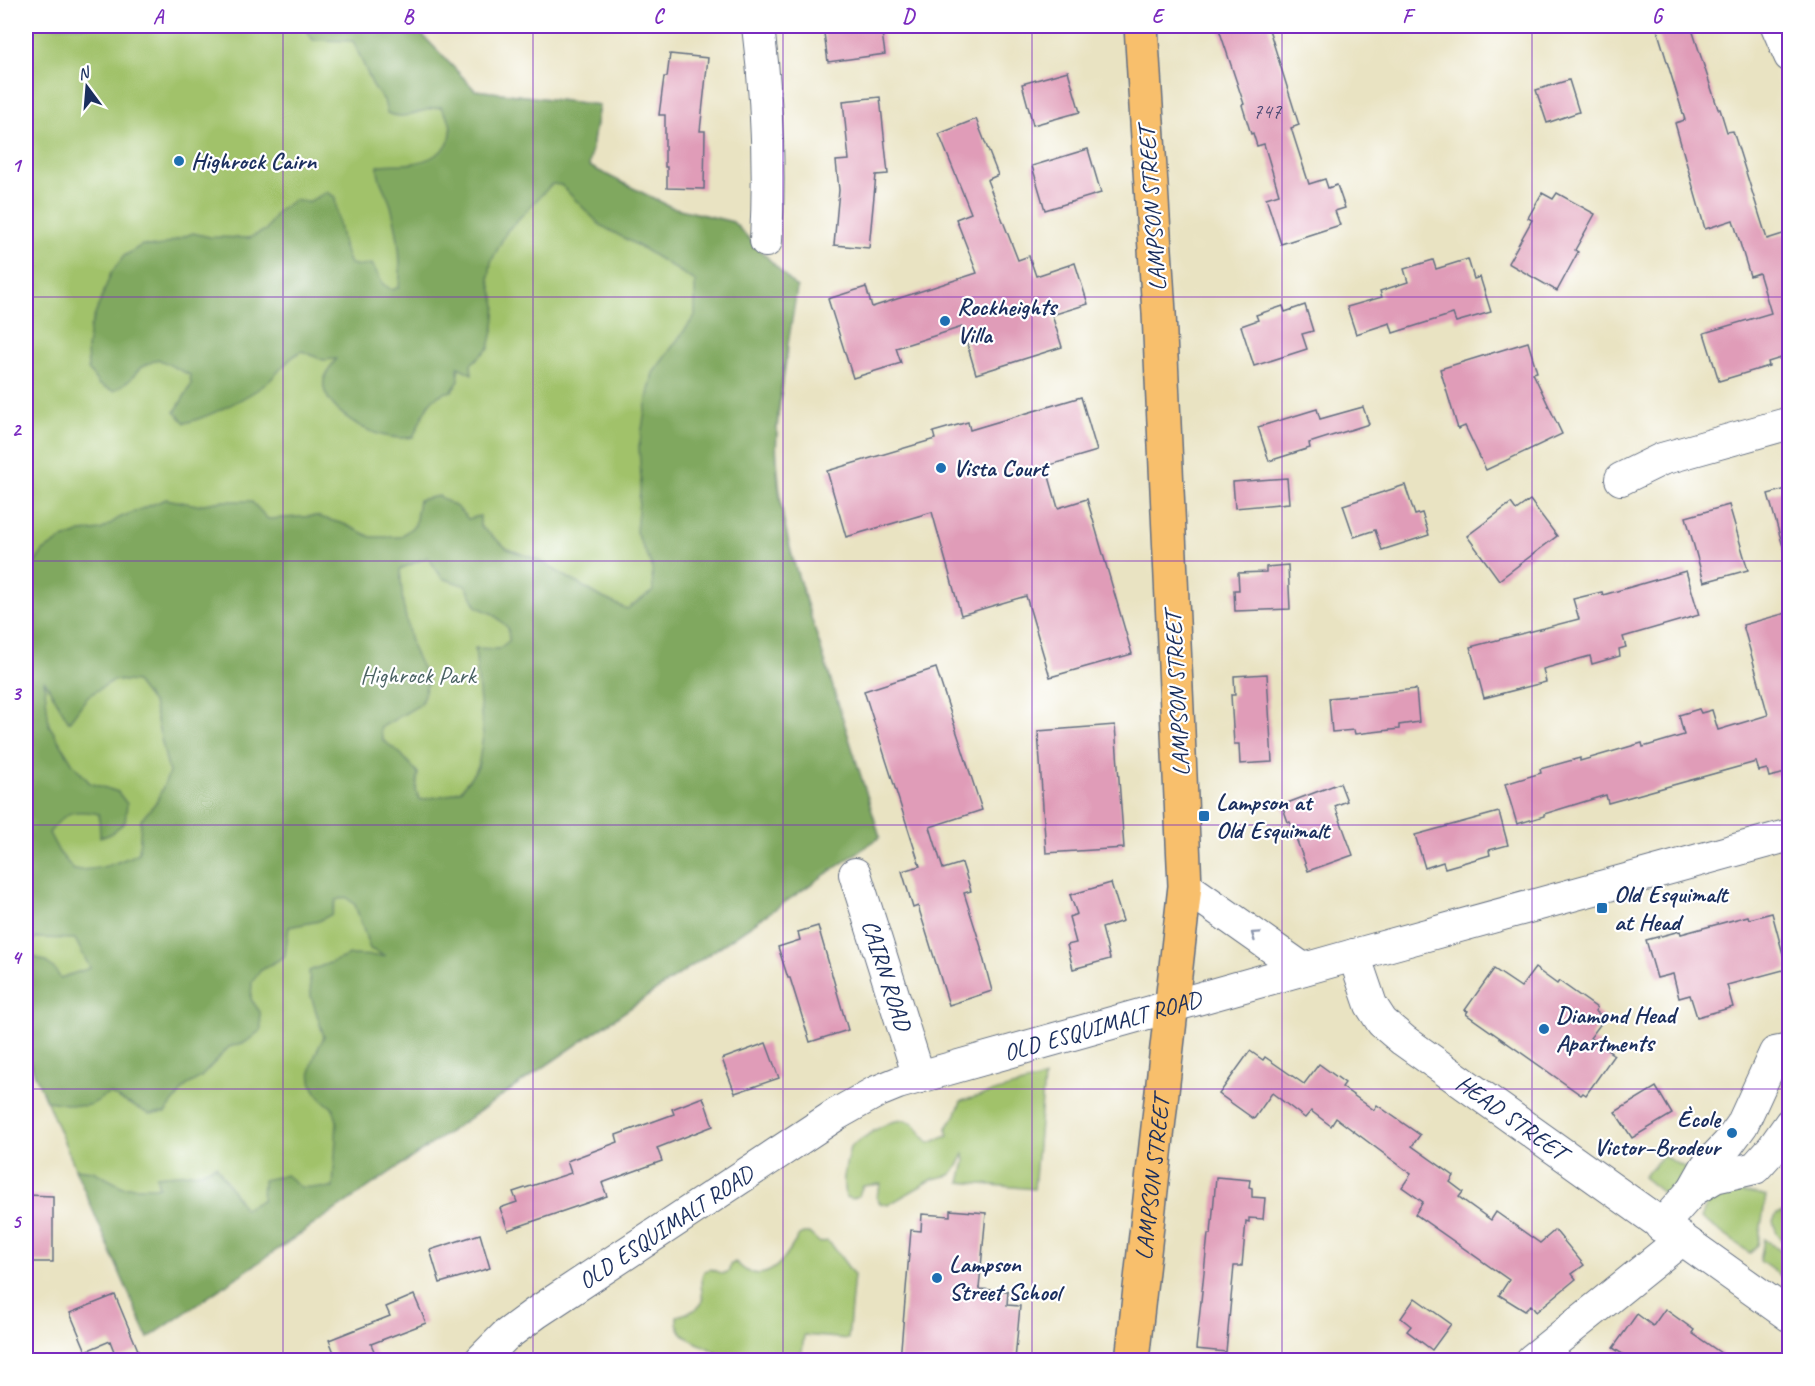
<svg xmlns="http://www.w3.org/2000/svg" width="1815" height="1386" font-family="Caveat,sans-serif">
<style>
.green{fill:#a1c26b;stroke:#5e7864;stroke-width:1.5}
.forest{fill:#80a85f;stroke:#4e6c5e;stroke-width:1.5;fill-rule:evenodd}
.building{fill:#e09cb8}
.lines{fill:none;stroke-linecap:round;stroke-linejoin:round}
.minor-casing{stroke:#636e81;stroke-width:34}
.major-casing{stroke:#636e81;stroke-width:36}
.minor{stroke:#fff;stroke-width:32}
.major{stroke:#f8bf6c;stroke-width:33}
.oneway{stroke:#8d97ae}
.grid{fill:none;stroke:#7b2cbf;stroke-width:1.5;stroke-opacity:0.55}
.poi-dot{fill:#1f6fb2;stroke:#fff;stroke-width:2}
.labels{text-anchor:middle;stroke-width:4.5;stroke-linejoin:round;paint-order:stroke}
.number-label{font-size:21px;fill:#4c4a74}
.poi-label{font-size:24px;font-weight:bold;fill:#1b2f5e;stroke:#fff;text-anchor:start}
.street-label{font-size:24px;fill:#1b2f5e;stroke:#fff}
.park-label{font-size:24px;fill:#4a6263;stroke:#fff}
.neatline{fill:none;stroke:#7b2cbf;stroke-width:2}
.grid-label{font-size:20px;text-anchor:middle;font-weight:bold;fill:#7b2cbf}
</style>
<rect width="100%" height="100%" fill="#fff"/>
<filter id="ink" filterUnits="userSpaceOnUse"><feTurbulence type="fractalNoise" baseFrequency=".0167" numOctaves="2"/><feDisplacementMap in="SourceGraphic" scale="12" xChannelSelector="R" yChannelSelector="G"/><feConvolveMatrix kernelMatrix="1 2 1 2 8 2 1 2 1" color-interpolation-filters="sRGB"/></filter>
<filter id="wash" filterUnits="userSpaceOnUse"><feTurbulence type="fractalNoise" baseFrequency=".008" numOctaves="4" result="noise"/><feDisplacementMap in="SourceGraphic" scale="24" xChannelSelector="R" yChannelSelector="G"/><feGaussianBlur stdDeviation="1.35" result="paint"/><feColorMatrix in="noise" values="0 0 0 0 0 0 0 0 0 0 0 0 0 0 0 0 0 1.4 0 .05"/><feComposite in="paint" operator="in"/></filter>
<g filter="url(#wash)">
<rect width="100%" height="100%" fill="#e9e3c2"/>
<g class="green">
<polygon points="26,26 414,26 475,90 599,105 589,166 671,207 733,222 788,347 778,416 776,449 782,514 793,560 880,837 148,1338 26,1053"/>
<path d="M 1044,1078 L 1034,1189 L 960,1182 L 965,1162 L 964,1154 L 957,1168 L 950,1175 L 933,1179 L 888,1205 L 880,1203 L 876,1197 L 881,1184 L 863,1186 L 858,1196 L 852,1199 L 846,1197 C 840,1182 847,1162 850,1147 C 864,1138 897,1110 914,1124 C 920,1130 923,1138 929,1143 L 948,1136 L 946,1129 L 955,1116 L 961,1101 Z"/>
<polygon points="1663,1156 1688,1169 1670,1192 1664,1194 1643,1177"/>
<path d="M 1735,1191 L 1766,1196 L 1758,1245 L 1750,1253 L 1701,1218 C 1707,1200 1715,1193 1735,1191 Z"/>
<polygon points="1787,1211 1789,1213 1789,1248 1777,1234 1773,1221 1777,1214"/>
<path d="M 803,1233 L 809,1233 L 820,1243 L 827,1241 L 832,1245 L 854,1275 L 848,1339 L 804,1335 L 801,1360 L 724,1360 C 713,1343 674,1344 677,1316 C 720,1306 693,1293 704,1271 L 710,1269 L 723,1274 L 729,1271 L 730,1265 L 735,1262 C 740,1265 742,1269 747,1271 C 773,1283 788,1253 799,1235 Z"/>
<polygon points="1764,1239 1789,1257 1789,1282 1760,1261"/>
</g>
<path class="forest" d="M 307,26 L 414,26 L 475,90 L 599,105 L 589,166 L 671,207 L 733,222 L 797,288 C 791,330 782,373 778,415 C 773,464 780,513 793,560 L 880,837 L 148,1338 L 75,1169 L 93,1171 L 123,1187 L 159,1187 L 156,1176 L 201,1172 L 216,1165 L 244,1209 L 262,1200 L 263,1180 L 286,1175 L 301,1187 L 333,1188 L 337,1121 L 333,1108 C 301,1087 308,1066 324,1037 L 311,996 L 309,971 L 350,955 L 385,956 L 370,949 L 355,905 L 346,897 L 336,900 L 332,914 L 319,921 L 289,927 L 285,956 L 260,971 L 252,982 L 251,999 L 260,1012 L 261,1030 L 246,1042 L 229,1047 L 201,1077 L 186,1086 L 165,1113 L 149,1114 L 110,1094 C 102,1096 97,1103 89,1105 C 76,1108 60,1102 46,1101 L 26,1053 L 26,626 L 32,622 L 27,579 L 30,570 L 43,551 L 60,540 L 81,532 L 101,530 L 119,518 L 166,499 L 197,505 L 222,501 L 251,501 L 268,519 L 316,516 L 344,524 L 371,537 L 400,537 L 415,525 L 419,500 L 439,496 L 458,508 L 468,519 L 480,516 L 480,526 L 508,549 L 536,559 L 603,598 L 627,609 L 653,591 L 652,566 L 636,532 L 641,480 L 639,447 L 647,399 L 653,373 L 695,316 L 695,281 L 642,248 L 600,225 L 561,185 L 552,184 L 507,231 L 491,262 L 489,279 L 496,305 L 494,327 L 489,348 L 471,364 L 472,374 L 458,367 L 459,381 L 452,391 C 425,395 424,417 413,437 C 402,439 392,438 381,435 C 360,429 320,405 324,380 C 326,373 332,365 336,359 L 323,360 L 302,351 C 287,358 280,372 268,382 C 251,396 207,418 185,423 L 175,412 L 191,385 L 190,375 L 158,359 L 141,367 L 130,380 L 114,391 L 99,385 L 88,369 L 87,348 L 90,328 L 111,273 L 124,256 L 142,245 L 158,247 L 193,233 L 210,237 L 249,238 L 266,230 L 277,212 L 294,200 L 308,202 L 327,192 L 335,197 C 338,219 341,244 350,264 L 361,266 L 372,264 L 383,284 L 392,290 L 399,287 C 402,260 398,232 391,206 C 387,192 377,181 378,166 C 388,163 395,165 405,164 C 427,163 457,150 450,123 C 449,118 443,112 441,107 C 422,108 405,122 387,113 L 384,100 L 374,88 L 353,41 L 313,40 L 306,29 ZM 428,557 L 442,578 L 466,586 L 477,607 L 493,614 L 508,628 L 509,641 L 498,649 L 475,648 L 483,736 L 478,767 L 461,790 L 447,795 L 420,800 L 416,791 L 418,773 L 401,754 L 383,740 L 380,728 L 421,704 L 428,681 L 412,647 L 403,604 L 400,569 ZM 44,680 L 69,722 L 88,696 L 114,680 L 136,682 L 153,704 L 169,773 L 157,801 L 141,820 L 139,853 C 115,864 101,870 74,870 L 59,852 L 49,833 C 65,812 72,808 99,814 L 100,837 L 109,835 L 125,822 L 127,804 L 118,792 L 90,783 L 73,764 L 49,725 ZM 36,938 L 75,939 L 90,968 L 60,978 C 55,966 45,961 34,957 L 29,945 Z"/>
<g id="blocks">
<g class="building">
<polygon points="823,26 881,26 885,54 828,62"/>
<polygon points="1218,26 1268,26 1299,125 1291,128 1309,184 1325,179 1328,188 1337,185 1345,208 1335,211 1340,225 1281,244 1266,198 1279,194 1264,144 1257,146 1253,133 1251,134 1242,105 1244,104"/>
<polygon points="1656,26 1691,26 1718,109 1720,109 1727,132 1733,131 1767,239 1786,233 1790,246 1790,358 1784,359 1784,357 1768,362 1769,366 1719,381 1704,333 1771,313 1759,273 1750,276 1733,220 1705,229 1675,123 1685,120"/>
<polygon points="670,54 708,58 700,131 705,131 704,189 667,188 667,167 665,167 665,115 659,115 664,77 667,77"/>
<polygon points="1068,71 1080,112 1033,125 1022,84"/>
<polygon points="1569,80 1579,112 1547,123 1536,90"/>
<polygon points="880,97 888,174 876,175 869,248 834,245 839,190 836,161 849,160 843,101"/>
<polygon points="976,119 998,175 987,180 1018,260 1029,256 1036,276 1075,263 1088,304 1052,315 1062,347 976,374 962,327 896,348 901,363 853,378 828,299 866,287 872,307 977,273 956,219 971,213 939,134"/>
<polygon points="1088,149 1101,193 1045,210 1032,166"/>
<polygon points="1542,193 1553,199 1557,193 1595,214 1575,250 1578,252 1557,291 1508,263 1532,220 1528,218"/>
<polygon points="1468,259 1474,279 1480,277 1491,312 1456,322 1453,314 1393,333 1390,323 1356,334 1347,307 1382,297 1380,291 1408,282 1404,269 1433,260 1436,269"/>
<polygon points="1305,305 1313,331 1302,334 1307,349 1254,366 1241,326 1258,320 1256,315 1283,306 1285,312"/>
<polygon points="1528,342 1537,372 1533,373 1562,434 1486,470 1465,426 1458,429 1440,369"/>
<polygon points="1081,397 1097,451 1046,466 1058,508 1087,499 1132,654 1050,677 1026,596 961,615 932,512 846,537 827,471 935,439 933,432 968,422 970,430"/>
<polygon points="1363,407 1369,424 1309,443 1310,448 1269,461 1258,427 1317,409 1320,419"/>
<polygon points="1287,478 1289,503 1235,508 1233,482"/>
<polygon points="1405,485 1415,515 1422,513 1429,535 1382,550 1375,530 1354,537 1343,505"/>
<polygon points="1790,488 1790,549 1784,550 1768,494"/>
<polygon points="1530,500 1557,536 1499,580 1467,536 1511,503 1516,510"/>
<polygon points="1729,505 1748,570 1704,582 1686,517"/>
<polygon points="1288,565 1290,609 1235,611 1234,590 1239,590 1238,573 1266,572 1266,567"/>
<polygon points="1686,571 1699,615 1623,637 1626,647 1619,649 1620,656 1592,664 1590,656 1543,669 1546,682 1484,698 1470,647 1579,619 1573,599 1602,592 1603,595"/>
<polygon points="1790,612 1790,772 1769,777 1767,769 1759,771 1756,762 1608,803 1606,795 1544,814 1544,816 1517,824 1505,784 1541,773 1540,769 1580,758 1580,761 1642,743 1643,747 1684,735 1679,715 1699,709 1701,713 1712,710 1718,730 1768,715 1743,625"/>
<polygon points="936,668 982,810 930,827 943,869 962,863 971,891 964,893 982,950 981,950 992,991 949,1005 918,906 913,908 902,871 920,866 864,691"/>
<polygon points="1267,674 1272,762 1240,764 1239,744 1234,744 1231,695 1235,695 1234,676"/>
<polygon points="1416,689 1419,722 1399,725 1399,729 1355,734 1354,730 1332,732 1329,698"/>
<polygon points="1115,725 1124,848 1046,853 1038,731"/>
<polygon points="1340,783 1347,801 1335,806 1353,855 1308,871 1290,822 1288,822 1282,805"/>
<polygon points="1499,812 1508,845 1489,850 1490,855 1445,868 1443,862 1425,868 1415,835"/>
<polygon points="1111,883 1123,921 1102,928 1110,959 1073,969 1067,945 1076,943 1069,917 1077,914 1070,895"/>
<polygon points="1772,913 1787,969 1727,985 1733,1007 1697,1017 1690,995 1679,998 1673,974 1657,978 1646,940 1680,931 1681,934 1748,916 1749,919"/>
<polygon points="818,926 848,1030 810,1042 790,978 788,978 778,947 800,940 798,932"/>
<polygon points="1535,968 1557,984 1559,981 1597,1008 1595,1011 1605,1018 1590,1038 1614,1055 1586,1095 1583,1093 1581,1095 1466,1014 1468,1011 1465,1010 1494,969 1521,987"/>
<polygon points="766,1043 779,1078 735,1093 722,1059"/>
<polygon points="1250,1051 1263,1060 1265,1057 1304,1084 1319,1064 1345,1083 1342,1087 1374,1110 1377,1105 1420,1135 1412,1146 1454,1176 1450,1182 1463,1192 1459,1197 1491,1220 1496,1212 1540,1243 1555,1230 1584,1265 1572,1274 1576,1279 1536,1312 1531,1305 1525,1311 1499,1295 1509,1280 1415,1214 1423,1202 1402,1187 1411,1174 1336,1118 1331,1126 1311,1111 1305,1118 1272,1093 1254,1119 1219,1094"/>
<polygon points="1656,1087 1672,1114 1632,1138 1615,1112"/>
<polygon points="703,1097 713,1126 657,1148 662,1161 602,1183 607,1196 508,1230 500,1208 517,1202 513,1192 571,1173 567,1161 618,1142 616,1135 674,1114 672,1109"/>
<polygon points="1216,1177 1250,1180 1249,1187 1252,1188 1252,1197 1265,1198 1263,1219 1249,1218 1249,1222 1246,1221 1242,1266 1234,1266 1226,1352 1196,1349 1208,1234 1211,1234"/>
<polygon points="26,1195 53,1196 53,1262 28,1262 28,1246 26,1246"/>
<polygon points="950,1210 986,1213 979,1289 1008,1291 1007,1305 1020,1306 1015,1360 900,1360 911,1230 921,1231 922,1214 950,1216"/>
<polygon points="480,1234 490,1268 440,1283 430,1250"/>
<polygon points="115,1295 138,1350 117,1359 110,1341 86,1351 70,1313"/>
<polygon points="414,1295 426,1323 371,1344 378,1360 337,1360 329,1340 390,1316 386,1307"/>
<polygon points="1415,1298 1451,1324 1432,1350 1407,1331 1411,1326 1401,1318"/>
<polygon points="1665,1309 1694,1330 1692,1333 1731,1360 1632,1360 1613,1348 1637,1314 1653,1326"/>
</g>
</g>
</g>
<g filter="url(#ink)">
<use href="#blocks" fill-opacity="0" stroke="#636e81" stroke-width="1.5"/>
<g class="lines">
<g class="minor-casing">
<g id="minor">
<path d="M 758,26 C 767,98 770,168 766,241"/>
<polyline points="1777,26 1790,56"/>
<polyline points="1621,479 1662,459 1790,423"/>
<path id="s1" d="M 855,874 L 919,1077"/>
<polyline points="1185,886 1303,969"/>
<path id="s2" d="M 1354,955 L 1371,1005 L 1382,1022 L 1403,1040 L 1790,1316"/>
<polyline points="1693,1190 1715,1177 1755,1168 1773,1148 1790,1124"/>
<polyline points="1661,1226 1693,1190 1706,1167 1728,1144 1742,1125 1775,1053 1790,1050"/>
<path id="s3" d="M 481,1360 L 505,1336 L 536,1313 L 837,1114 L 876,1092 L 898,1083 L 1354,955 L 1790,835"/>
<polyline points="1532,1360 1681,1240"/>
</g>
</g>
<g class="major-casing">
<g id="major">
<path id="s4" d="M 1132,1360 L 1185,886 L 1159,313 L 1141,26"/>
</g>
</g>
<use href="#minor" class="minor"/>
<use href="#major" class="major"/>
</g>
<defs><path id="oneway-chevron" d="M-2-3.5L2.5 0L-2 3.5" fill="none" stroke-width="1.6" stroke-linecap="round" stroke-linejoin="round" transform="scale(1.5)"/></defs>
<use class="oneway" href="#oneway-chevron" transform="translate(1255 935) rotate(-145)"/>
</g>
<path class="grid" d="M 283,26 L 283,1360M 533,26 L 533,1360M 783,26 L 783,1360M 1032,26 L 1032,1360M 1282,26 L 1282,1360M 1532,26 L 1532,1360M 26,297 L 1790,297M 26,561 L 1790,561M 26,825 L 1790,825M 26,1089 L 1790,1089"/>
<g class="poi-dot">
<circle cx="179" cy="161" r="6"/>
<circle cx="945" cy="321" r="6"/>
<circle cx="941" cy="468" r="6"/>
<rect x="1198" y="810" width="12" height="12" rx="3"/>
<rect x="1596" y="902" width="12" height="12" rx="3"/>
<circle cx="1544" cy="1029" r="6"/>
<circle cx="1732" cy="1133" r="6"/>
<circle cx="937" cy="1278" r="6"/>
</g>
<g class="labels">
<g class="number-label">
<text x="1267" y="118">747</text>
</g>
<g class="poi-label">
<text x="191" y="169">Highrock Cairn</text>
<text x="957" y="315">Rockheights<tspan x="957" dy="28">Villa</tspan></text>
<text x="953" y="476">Vista Court</text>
<text x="1216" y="810">Lampson at<tspan x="1216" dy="28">Old Esquimalt</tspan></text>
<text x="1614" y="902">Old Esquimalt<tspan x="1614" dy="28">at Head</tspan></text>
<text x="1556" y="1023">Diamond Head<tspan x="1556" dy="28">Apartments</tspan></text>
<text x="1720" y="1127" text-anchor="end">Ècole<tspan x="1720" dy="28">Victor–Brodeur</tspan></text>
<text x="949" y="1272">Lampson<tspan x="949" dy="28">Street School</tspan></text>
</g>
<g class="street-label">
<text transform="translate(1152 209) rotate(-94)" y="8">LAMPSON STREET</text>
<text transform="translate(1177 694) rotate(-93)" y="8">LAMPSON STREET</text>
<text dy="8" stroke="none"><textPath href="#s1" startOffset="106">CAIRN ROAD</textPath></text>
<text dy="8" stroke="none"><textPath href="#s3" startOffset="714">OLD ESQUIMALT ROAD</textPath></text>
<text dy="8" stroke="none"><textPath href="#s2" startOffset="234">HEAD STREET</textPath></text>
<text dy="8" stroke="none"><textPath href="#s4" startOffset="183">LAMPSON STREET</textPath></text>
<text dy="8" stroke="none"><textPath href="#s3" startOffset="228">OLD ESQUIMALT ROAD</textPath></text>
</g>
<g class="park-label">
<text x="418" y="683">Highrock Park</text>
</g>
</g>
<rect width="1815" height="1386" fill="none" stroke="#fff" stroke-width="66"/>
<g transform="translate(87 87) rotate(344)" stroke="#ffffff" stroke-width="4.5" paint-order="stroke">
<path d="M0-4.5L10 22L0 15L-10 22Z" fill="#1b2f5e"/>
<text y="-9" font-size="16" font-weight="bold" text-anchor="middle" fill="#1b2f5e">N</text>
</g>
<rect x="33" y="33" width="1749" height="1320" class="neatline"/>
<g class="grid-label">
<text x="158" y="23">A</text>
<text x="408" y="23">B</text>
<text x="658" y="23">C</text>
<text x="908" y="23">D</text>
<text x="1157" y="23">E</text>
<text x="1407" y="23">F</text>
<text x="1657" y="23">G</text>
<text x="16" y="172">1</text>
<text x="16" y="436">2</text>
<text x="16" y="700">3</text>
<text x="16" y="964">4</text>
<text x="16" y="1228">5</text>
</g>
</svg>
